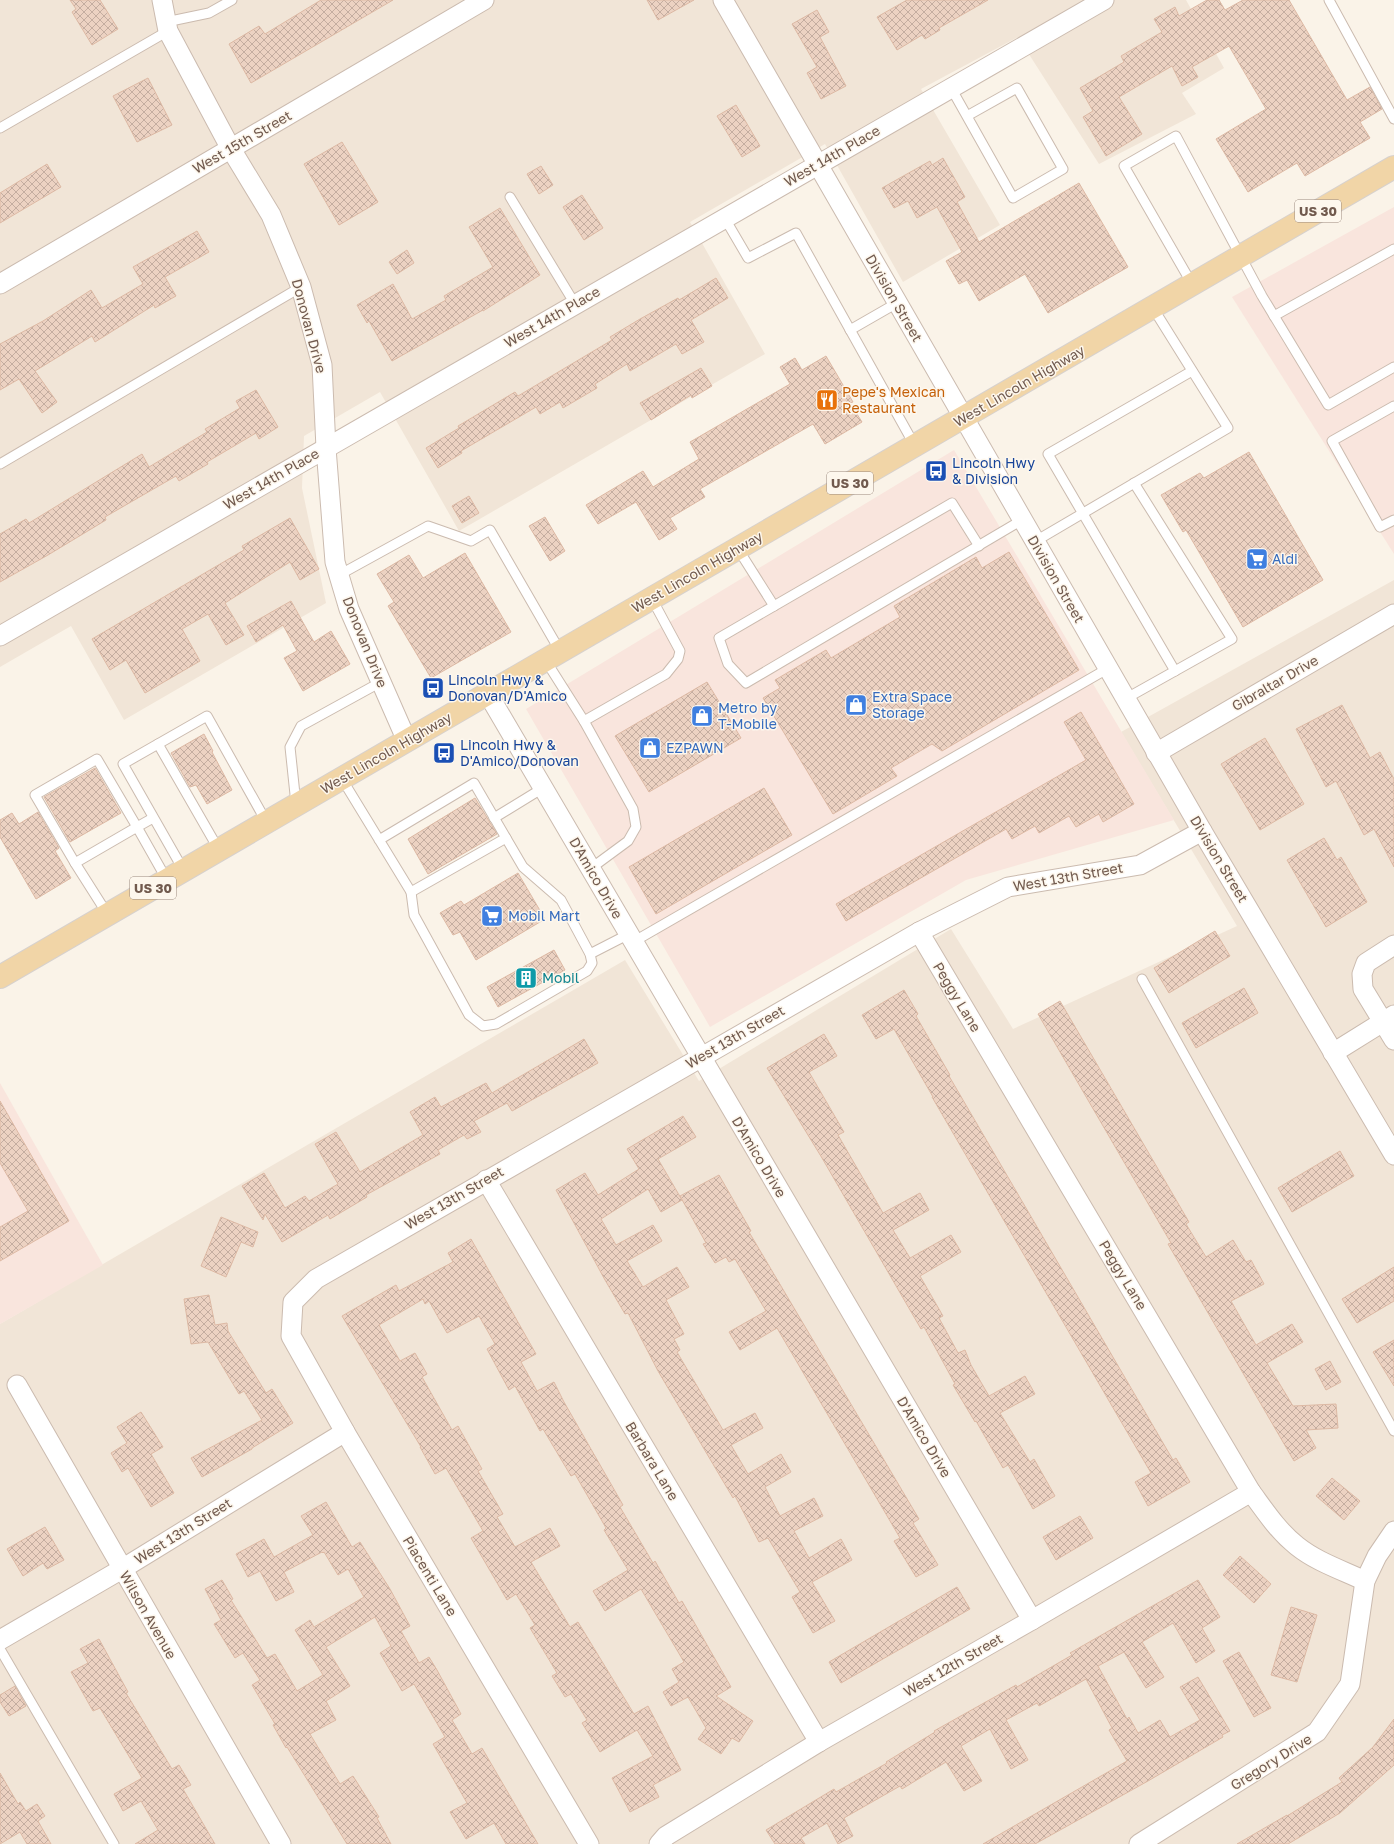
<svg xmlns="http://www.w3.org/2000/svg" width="1394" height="1844" font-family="'Golos Text',sans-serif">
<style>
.residential{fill:#f1e5d7}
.commercial{fill:#f9e5dd}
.building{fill:url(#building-cross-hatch);stroke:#ddb9a4}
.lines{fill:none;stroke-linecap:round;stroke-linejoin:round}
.service-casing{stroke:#cbbbaf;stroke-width:11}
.minor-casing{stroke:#cbbbaf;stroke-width:21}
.primary-casing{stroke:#d7d1cd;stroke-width:24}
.service{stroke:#fff;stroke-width:9}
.minor{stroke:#fff;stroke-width:19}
.primary{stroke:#f1d5a7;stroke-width:22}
.labels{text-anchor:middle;stroke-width:3;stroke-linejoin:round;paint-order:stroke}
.shield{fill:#fdf7ed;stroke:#9b897e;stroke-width:1}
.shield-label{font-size:13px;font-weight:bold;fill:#715a4e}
.street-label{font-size:14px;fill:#715a4e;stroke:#fdf7ed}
.food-label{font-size:14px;fill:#c56008;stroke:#fdf7ed;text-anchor:start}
.transit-label{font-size:14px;fill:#164399;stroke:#fdf7ed;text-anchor:start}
.shop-label{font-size:14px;fill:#366cbe;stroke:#fdf7ed;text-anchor:start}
.culture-label{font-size:14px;fill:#0d838f;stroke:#fdf7ed;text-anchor:start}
</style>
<defs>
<pattern id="building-cross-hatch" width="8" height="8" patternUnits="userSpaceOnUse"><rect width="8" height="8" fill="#ecd2c2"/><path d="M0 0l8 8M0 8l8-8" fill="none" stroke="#c4ada0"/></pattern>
</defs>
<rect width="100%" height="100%" fill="#faf3e8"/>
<g class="residential">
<polygon points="0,0 1186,0 1224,68 1182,93 1196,114 1099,164 1018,37 921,89 1000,225 903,282 825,144 690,222 765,354 459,531 380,392 304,436 302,488 326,603 124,720 71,626 0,667"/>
<polygon points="1394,580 1394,1844 0,1844 0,1324 625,960 699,1081 951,929 1013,1029 1237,926 1121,732"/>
</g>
<g class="commercial">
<polygon points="1394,207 1394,554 1232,297"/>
<polygon points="954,450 1174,820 966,880 710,1027 526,709"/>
<polygon points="0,1083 103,1265 0,1324"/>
</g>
<g class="building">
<polygon points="70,0 100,0 118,29 92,45 72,12 76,9"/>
<polygon points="321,0 393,0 251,83 229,44 259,26 265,34"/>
<polygon points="647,0 694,0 658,20"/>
<polygon points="907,0 988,0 939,28 940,30 925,39 922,35 897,50 877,17"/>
<polygon points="1207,0 1219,0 1225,10 1243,0 1289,0 1347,100 1370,87 1382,109 1360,122 1370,138 1305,176 1297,163 1248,192 1216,139 1266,109 1229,46 1192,67 1198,77 1182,86 1172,66 1119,97 1142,134 1106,156 1083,117 1093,111 1080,88 1124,62 1121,56 1162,32 1154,19 1175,7 1179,16"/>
<polygon points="817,10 829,32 820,37 846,86 821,99 807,73 817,67 792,24"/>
<polygon points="148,78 172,125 137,142 113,96"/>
<polygon points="736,105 760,146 742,157 717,116"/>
<polygon points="342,142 378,202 339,225 304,164"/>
<polygon points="943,158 965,197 957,202 979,242 1079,183 1128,267 1048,313 1025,274 979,301 967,280 959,284 946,261 962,252 937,207 917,218 908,201 894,208 882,188 930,161 932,165"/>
<polygon points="47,164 61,187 0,223 0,193"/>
<polygon points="541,166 553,185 539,194 527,174"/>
<polygon points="582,195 603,228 584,240 563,207"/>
<polygon points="500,208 540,275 483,311 483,310 392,361 369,321 367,323 357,305 393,284 412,319 446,300 444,296 493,267 469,227"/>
<polygon points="197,231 209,252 165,277 176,296 155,308 154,305 95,342 92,336 35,371 57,402 42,413 19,379 0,390 0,344 43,321 91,290 102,308 143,284 133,267"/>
<polygon points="407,250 414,263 397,274 389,262"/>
<polygon points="716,278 728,298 691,320 704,342 682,354 676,344 630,371 627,364 595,384 597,388 563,408 560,402 540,414 536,407 461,451 462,453 438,468 426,448 459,428 458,426 515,392 518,396 612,340 610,337 640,319 678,298 679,300"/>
<polygon points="826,356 853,402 850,403 862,422 825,444 813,424 700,489 705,497 670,518 677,529 659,540 636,502 598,524 586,505 643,471 653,487 699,459 690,442 790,384 780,367 795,358 802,370"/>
<polygon points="701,368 712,386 692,398 691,395 651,420 640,403"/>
<polygon points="256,390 278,427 259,439 256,433 207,462 208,464 179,481 176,476 105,517 106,520 48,555 0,582 0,534 26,519 29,523 142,454 149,467 207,432 205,429 240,408 236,401"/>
<polygon points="1249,452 1323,580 1243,627 1186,530 1183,532 1161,495 1200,473 1204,478"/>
<polygon points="469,496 479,513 462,523 452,506"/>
<polygon points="545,517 565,551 550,561 529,526"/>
<polygon points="290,518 319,569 300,580 290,562 225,603 244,635 226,645 208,614 182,629 200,661 145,693 126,660 110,670 92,639 244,550 242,546"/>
<polygon points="1009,552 1079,670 942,751 932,744 891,768 897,776 833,814 763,698 780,688 775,680 826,650 831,658 900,617 894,606 976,557 982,568"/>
<polygon points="465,553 511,632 431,678 388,606 394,602 377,574 409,555 423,578"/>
<polygon points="291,601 314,642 331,631 350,664 303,691 284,658 297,651 283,625 256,642 247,626"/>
<polygon points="707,682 741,738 649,792 615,736"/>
<polygon points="1342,705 1370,758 1380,752 1394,779 1394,867 1374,829 1364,835 1336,781 1326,787 1296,729"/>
<polygon points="1081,712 1134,804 1103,822 1099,814 1076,827 1069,816 1039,833 1035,826 1012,839 1006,829 846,921 836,904 1086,760 1064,722"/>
<polygon points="204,734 213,751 212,752 232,790 207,804 196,785 190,787 171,753"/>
<polygon points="1265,738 1304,804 1260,830 1221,764"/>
<polygon points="95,768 121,813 70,842 44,797"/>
<polygon points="764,788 792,835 656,914 629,867"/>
<polygon points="475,798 497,834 428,874 408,839"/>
<polygon points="38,812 59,848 55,851 71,878 36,899 0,837 0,820 12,813 19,824"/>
<polygon points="1324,838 1337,860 1341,857 1367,902 1326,927 1287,860"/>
<polygon points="518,873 545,919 476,960 460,932 453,935 440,913 461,901 464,905"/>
<polygon points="1215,931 1230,956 1169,993 1154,968"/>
<polygon points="554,950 565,970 498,1007 487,987"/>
<polygon points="1244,988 1258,1013 1196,1048 1182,1023"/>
<polygon points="904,990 918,1014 916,1016 950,1075 949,1076 1173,1460 1176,1458 1190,1482 1148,1506 1135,1482 1151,1473 932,1097 933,1097 894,1029 876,1039 862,1015"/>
<polygon points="1060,1001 1189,1222 1186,1224 1206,1257 1233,1240 1246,1262 1251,1260 1264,1284 1231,1301 1256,1345 1292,1324 1303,1342 1267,1363 1293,1406 1336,1404 1338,1428 1306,1430 1316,1448 1294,1461 1168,1244 1171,1243 1038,1014"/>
<polygon points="824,1034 837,1056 809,1072 844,1132 838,1135 883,1213 920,1193 929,1210 893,1230 910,1258 951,1235 961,1252 920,1276 943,1316 939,1318 958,1353 965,1350 971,1365 989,1396 1025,1376 1035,1394 1000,1413 1030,1462 1034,1459 1055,1496 1033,1509 1008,1465 1003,1468 976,1421 975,1422 953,1385 955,1384 924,1327 921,1329 822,1158 767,1068"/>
<polygon points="584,1039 598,1063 512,1111 507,1103 474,1121 481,1132 467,1139 464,1135 438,1150 440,1154 366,1195 367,1197 330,1219 328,1215 282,1242 265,1214 263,1220 242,1186 264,1173 285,1208 305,1196 309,1201 338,1184 315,1144 336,1132 360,1172 423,1135 410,1112 435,1097 441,1107 486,1083 492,1093"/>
<polygon points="0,1101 69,1221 0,1261 0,1227 28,1211 0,1163"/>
<polygon points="683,1116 696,1137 658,1159 682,1200 661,1212 648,1189 601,1219 616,1245 653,1225 662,1241 627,1261 643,1287 677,1267 689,1287 666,1300 684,1334 674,1339 680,1350 677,1352 723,1430 755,1413 763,1428 731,1445 748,1474 781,1454 791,1472 765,1487 780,1516 814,1498 823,1516 794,1531 809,1558 841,1539 852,1560 812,1582 835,1621 813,1633 792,1597 800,1592 768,1538 759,1542 735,1496 733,1498 658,1371 628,1313 625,1314 605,1280 556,1190 585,1173 598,1195 639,1169 627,1149"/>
<polygon points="1340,1151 1354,1176 1292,1212 1278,1188"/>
<polygon points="719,1175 751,1231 749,1232 919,1519 913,1523 938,1565 916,1577 894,1541 900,1538 777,1328 740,1350 729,1332 766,1311 735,1259 729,1262 726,1257 715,1263 703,1244 706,1243 680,1196"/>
<polygon points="221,1217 258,1232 253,1247 241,1242 226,1277 201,1266"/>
<polygon points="471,1239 536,1354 521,1362 537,1391 554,1382 564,1402 623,1505 620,1507 653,1563 655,1561 679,1603 682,1601 731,1687 716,1696 753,1721 739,1742 732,1738 721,1754 698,1739 706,1728 688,1697 671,1706 663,1692 679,1682 672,1669 684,1662 641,1589 605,1611 593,1591 628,1570 604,1530 606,1528 575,1474 571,1476 543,1429 540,1431 515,1386 509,1390 487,1349 495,1344 479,1316 447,1333 429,1301 425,1304 423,1299 379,1325 400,1361 415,1353 427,1374 422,1377 452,1430 458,1426 482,1469 478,1471 503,1514 497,1517 515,1547 550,1528 560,1546 531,1562 570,1627 578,1622 634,1714 648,1706 681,1770 653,1785 659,1797 630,1812 612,1778 653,1756 637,1730 600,1752 582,1723 587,1720 571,1694 565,1697 552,1676 557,1673 530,1628 535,1625 516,1594 507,1600 471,1538 483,1531 446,1468 435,1474 420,1447 421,1447 342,1316 396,1285 399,1291 453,1262 448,1253"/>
<polygon points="1394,1267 1394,1301 1357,1323 1342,1299"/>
<polygon points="209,1295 215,1325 227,1323 228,1331 266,1393 272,1389 293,1423 252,1448 252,1449 202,1477 191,1458 262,1420 244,1391 239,1394 208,1342 191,1344 184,1299"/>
<polygon points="1394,1340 1394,1386 1373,1352"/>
<polygon points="1330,1361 1341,1382 1326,1390 1315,1369"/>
<polygon points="141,1412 163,1447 151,1454 174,1493 151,1507 128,1468 122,1472 111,1453 127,1443 117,1427"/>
<polygon points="1332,1478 1360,1501 1344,1520 1316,1496"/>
<polygon points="326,1502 352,1547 360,1542 390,1589 410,1626 401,1631 419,1663 429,1657 437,1670 461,1714 452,1720 472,1754 482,1748 538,1844 506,1844 494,1823 466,1839 450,1812 467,1803 433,1744 445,1737 414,1684 402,1691 380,1653 391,1646 375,1617 326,1647 350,1686 326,1701 336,1720 310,1734 340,1784 353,1776 379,1817 377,1818 391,1844 347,1844 287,1747 286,1748 273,1725 275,1724 252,1685 260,1680 243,1653 235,1658 214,1624 221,1620 205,1589 222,1580 233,1599 231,1600 267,1658 275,1654 297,1691 323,1675 295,1630 310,1620 314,1627 364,1597 348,1569 338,1575 324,1552 323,1553 322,1552 284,1572 294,1592 276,1601 260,1571 248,1577 236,1554 264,1539 274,1557 313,1535 301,1516"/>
<polygon points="1080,1516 1093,1538 1056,1560 1043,1537"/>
<polygon points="45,1527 64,1560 47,1569 43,1563 23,1576 7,1549"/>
<polygon points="1240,1556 1271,1584 1254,1603 1223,1575"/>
<polygon points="1198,1580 1220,1617 1202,1628 1215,1651 1196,1663 1173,1623 1142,1642 1164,1677 1146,1688 1124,1652 1098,1666 1127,1719 1129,1717 1138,1733 1160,1720 1170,1737 1200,1720 1180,1687 1198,1677 1230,1731 1222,1735 1223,1737 1148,1781 1035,1844 983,1844 1127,1761 1109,1730 1112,1728 1086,1679 1039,1706 1037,1703 1006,1720 1028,1760 1011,1769 990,1729 961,1746 982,1781 964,1791 946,1762 902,1789 900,1786 844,1818 853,1836 838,1844 827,1823 801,1838 805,1844 775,1844 766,1830 834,1789 836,1792 887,1763 886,1762 935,1732 934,1731 1016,1685 1017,1687 1072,1655 1070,1653"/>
<polygon points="957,1587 970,1609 841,1683 829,1662"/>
<polygon points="1291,1607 1317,1615 1297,1682 1271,1675"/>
<polygon points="99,1639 128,1692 126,1693 172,1769 179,1765 191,1785 183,1789 215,1844 135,1844 158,1830 141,1801 123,1811 114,1794 142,1778 100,1708 93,1711 71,1672 88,1663 80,1649"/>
<polygon points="1239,1652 1271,1708 1254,1717 1223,1661"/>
<polygon points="15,1686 26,1706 9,1716 0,1702 0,1695"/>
<polygon points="1394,1719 1394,1765 1340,1813 1288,1844 1237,1844 1287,1815 1287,1816 1342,1782 1339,1778 1373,1747"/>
<polygon points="0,1773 18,1804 20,1802 26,1811 37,1804 45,1816 38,1821 51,1844 27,1844 20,1832 0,1844"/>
</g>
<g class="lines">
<g class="service-casing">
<g id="service">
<polyline points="1329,0 1394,119"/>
<polyline points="166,22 209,13 232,0"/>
<polyline points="951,88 1013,198 1063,169 1017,88 967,116"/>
<polyline points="0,128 168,31"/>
<polyline points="510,197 575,304"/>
<polyline points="724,217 748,258 796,233 915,446"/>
<polyline points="1192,284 1124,166 1176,136 1262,296 1328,405 1394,367"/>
<polyline points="1274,316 1394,249"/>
<polyline points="850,330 897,303"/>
<polyline points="1394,406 1332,441 1380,527 1394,520"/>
<polyline points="0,464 301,287"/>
<polyline points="1034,542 1228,428 1153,308"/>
<polyline points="738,549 774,606 719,638 728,664 746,683 1022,520"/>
<polyline points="339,575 428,526 471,541 490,530 560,651"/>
<polyline points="774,606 952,503 979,546"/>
<polyline points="546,661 584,721 666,674 678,659 680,651 652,599"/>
<polyline points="1175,671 1048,454 1192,371"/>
<polyline points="1125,699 1232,639 1134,483"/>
<polyline points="584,721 633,809 636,827 628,841 590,869"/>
<polyline points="158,744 123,764 184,871"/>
<polyline points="342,779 411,892 506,838 474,783 379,840"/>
<polyline points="296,804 290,747 301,726 381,682"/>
<polyline points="494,818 543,788"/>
<polyline points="219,850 158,744 207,716 267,823"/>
<polyline points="75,863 35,795 97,759 137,827 153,818"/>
<polyline points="411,892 414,915 469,1015 483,1026 496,1024 587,971 592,963 590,954 561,900 523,867 506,838"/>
<polyline points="108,915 75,863 137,827 167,880"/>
<polyline points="633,942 1107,669"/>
<polyline points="590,954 629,934"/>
<polyline points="1142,979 1394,1431"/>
<polyline points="0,1649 114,1844"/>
</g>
</g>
<g class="minor-casing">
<g id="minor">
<polyline points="162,0 168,31 231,149 271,215 301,287 322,365 326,448 335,562 349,609 407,741"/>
<polyline points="723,0 1202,831 1394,1155"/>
<polyline points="0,284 484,0"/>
<polyline points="0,636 1104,0"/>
<polyline points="488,694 1032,1620"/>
<polyline points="1156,753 1394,614"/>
<path d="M 919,932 L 1251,1492 C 1265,1511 1278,1531 1297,1546 C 1317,1562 1342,1570 1365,1581"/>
<polyline points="1394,945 1366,963 1362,974 1363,989 1394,1040"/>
<polyline points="1333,1053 1394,1015"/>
<polyline points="486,1180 819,1742"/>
<polyline points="17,1385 281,1844"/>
<polyline points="0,1640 122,1569 345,1432"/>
<polyline points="589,1844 345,1432 291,1336 293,1302 316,1279 919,932 1008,887 1140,865 1202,831"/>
<polyline points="659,1844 666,1836 819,1742 1032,1620 1251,1492"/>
<polyline points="1139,1844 1317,1732 1350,1684 1365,1581 1377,1556 1394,1531"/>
</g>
</g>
<g class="primary-casing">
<polyline id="primary" points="0,977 1394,167"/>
</g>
<use href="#service" class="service"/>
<use href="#minor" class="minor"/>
<use href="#primary" class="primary"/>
</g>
<defs>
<g id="restaurant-square" transform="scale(1.15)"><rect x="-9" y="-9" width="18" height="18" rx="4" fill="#e8710a" stroke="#fdf7ed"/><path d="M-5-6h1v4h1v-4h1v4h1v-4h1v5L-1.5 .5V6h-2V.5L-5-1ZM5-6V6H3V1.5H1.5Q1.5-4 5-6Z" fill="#fff"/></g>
<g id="bus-square" transform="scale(1.15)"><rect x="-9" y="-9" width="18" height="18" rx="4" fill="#1a4fb4" stroke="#fdf7ed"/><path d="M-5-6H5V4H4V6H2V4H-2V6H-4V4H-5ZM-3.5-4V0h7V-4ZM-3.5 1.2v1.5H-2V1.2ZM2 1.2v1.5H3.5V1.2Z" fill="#fff"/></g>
<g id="supermarket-square" transform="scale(1.15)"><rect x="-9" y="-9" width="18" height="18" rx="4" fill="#3f7fe0" stroke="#fdf7ed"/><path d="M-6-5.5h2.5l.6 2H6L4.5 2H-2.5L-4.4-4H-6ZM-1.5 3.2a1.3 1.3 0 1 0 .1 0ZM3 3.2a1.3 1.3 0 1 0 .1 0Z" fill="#fff"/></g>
<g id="shop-square" transform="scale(1.15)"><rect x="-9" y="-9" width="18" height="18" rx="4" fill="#3f7fe0" stroke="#fdf7ed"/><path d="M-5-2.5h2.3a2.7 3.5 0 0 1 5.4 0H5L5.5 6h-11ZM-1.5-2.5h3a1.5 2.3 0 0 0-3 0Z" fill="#fff"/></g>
<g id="building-square" transform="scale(1.15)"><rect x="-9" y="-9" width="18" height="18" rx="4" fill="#0f9aa8" stroke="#fdf7ed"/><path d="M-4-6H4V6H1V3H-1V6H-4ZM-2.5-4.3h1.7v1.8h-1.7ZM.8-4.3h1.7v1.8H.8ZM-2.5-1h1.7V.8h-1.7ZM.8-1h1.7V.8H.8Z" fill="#fff"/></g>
</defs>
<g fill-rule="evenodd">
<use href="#restaurant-square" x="827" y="400"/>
<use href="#bus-square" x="936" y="471"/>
<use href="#supermarket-square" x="1257" y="559"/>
<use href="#bus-square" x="433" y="688"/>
<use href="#shop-square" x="856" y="705"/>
<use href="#shop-square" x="702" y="716"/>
<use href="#shop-square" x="650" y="748"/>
<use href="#bus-square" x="444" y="753"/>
<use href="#supermarket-square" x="492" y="916"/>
<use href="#building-square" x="526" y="978"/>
</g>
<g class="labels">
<g class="shield">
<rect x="1295" y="200" width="46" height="22" rx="3"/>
<rect x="827" y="472" width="46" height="22" rx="3"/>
<rect x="130" y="877" width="46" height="22" rx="3"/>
</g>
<g class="shield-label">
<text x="1318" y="216">US 30</text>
<text x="850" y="488">US 30</text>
<text x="153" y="893">US 30</text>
</g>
<g class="street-label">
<text transform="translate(242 142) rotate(-30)" y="5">West 15th Street</text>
<text transform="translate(832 156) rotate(-30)" y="5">West 14th Place</text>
<text transform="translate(894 298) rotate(60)" y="5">Division Street</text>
<text transform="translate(552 317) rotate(-30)" y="5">West 14th Place</text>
<text transform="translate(309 326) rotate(75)" y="5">Donovan Drive</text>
<text transform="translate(1019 386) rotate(-30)" y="5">West Lincoln Highway</text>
<text transform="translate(271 479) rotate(-30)" y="5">West 14th Place</text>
<text transform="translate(697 572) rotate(-30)" y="5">West Lincoln Highway</text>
<text transform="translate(1056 579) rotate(60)" y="5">Division Street</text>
<text transform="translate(365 642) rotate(68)" y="5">Donovan Drive</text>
<text transform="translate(1275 683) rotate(-30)" y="5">Gibraltar Drive</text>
<text transform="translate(386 753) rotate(-30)" y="5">West Lincoln Highway</text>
<text transform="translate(1219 859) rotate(59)" y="5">Division Street</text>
<text transform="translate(1068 877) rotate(-10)" y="5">West 13th Street</text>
<text transform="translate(596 878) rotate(60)" y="5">D'Amico Drive</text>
<text transform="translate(957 997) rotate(59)" y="5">Peggy Lane</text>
<text transform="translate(735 1037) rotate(-30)" y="5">West 13th Street</text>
<text transform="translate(759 1157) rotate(59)" y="5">D'Amico Drive</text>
<text transform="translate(454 1198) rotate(-30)" y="5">West 13th Street</text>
<text transform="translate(1123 1275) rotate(59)" y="5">Peggy Lane</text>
<text transform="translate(924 1437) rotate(59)" y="5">D'Amico Drive</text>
<text transform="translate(652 1461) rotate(59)" y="5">Barbara Lane</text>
<text transform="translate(183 1531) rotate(-32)" y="5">West 13th Street</text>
<text transform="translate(430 1576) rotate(59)" y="5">Piacenti Lane</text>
<text transform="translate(148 1615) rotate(60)" y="5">Wilson Avenue</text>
<text transform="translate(953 1665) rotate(-30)" y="5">West 12th Street</text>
<text transform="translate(1271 1762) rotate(-32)" y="5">Gregory Drive</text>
</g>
<g class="food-label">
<text x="842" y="397">Pepe's Mexican<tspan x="842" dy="16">Restaurant</tspan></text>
</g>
<g class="transit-label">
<text x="952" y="468">Lincoln Hwy<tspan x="952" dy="16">&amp; Division</tspan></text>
<text x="448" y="685">Lincoln Hwy &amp;<tspan x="448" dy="16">Donovan/D'Amico</tspan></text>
<text x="460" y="750">Lincoln Hwy &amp;<tspan x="460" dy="16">D'Amico/Donovan</tspan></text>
</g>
<g class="shop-label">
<text x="1272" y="564">Aldi</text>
<text x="872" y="702">Extra Space<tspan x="872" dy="16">Storage</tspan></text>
<text x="718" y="713">Metro by<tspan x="718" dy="16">T-Mobile</tspan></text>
<text x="666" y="753">EZPAWN</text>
<text x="508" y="921">Mobil Mart</text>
</g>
<g class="culture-label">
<text x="542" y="983">Mobil</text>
</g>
</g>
</svg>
